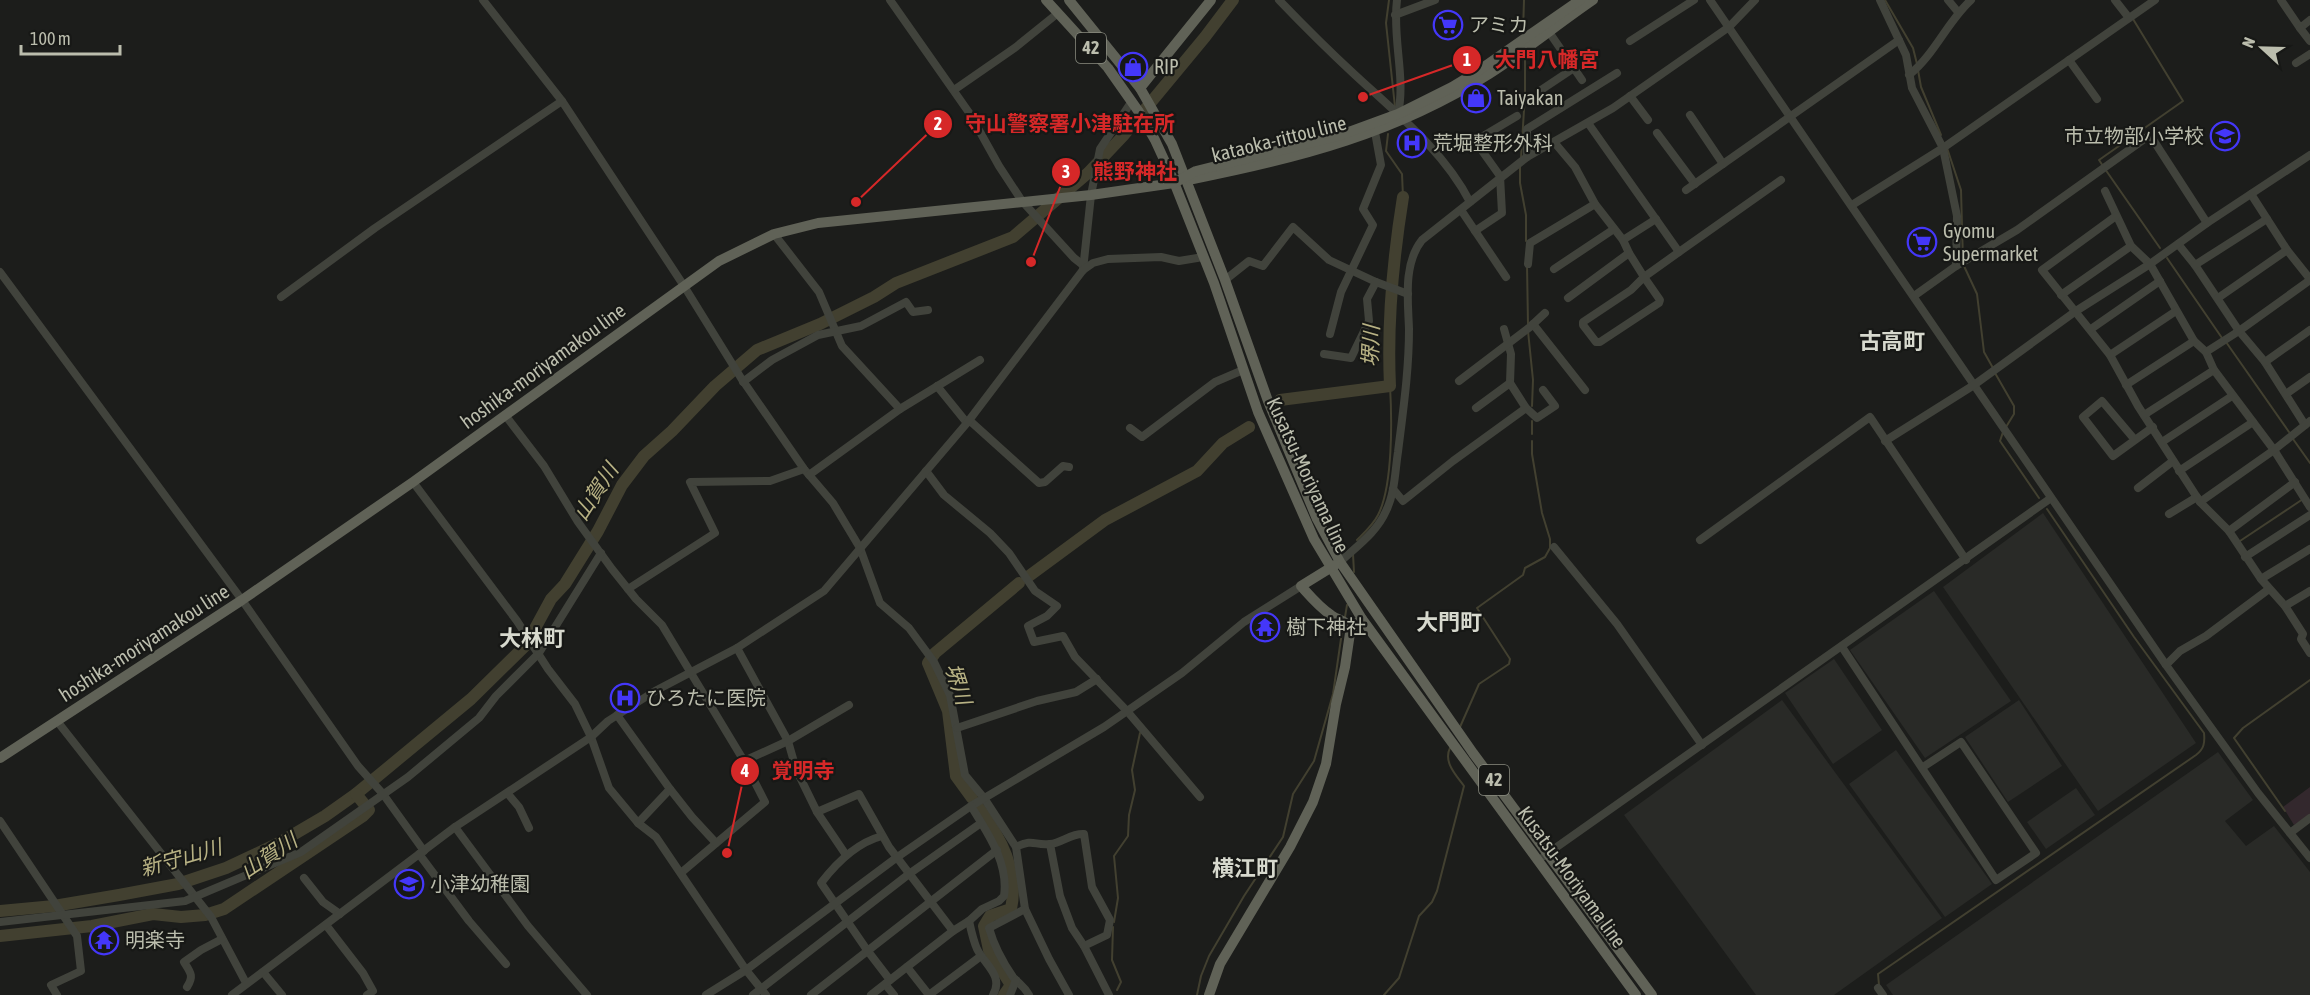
<svg xmlns="http://www.w3.org/2000/svg" width="2310" height="995" font-family="'Asap Condensed','Noto Sans JP',sans-serif">
<style>
.built{fill:#292a27}
.green{fill:#33282d}
.lines{fill:none;stroke-linecap:round;stroke-linejoin:round}
.stream{stroke:#424030;stroke-width:2}
.river{stroke:#424030;stroke-width:12}
.minor{stroke:#41433c;stroke-width:8}
.major{stroke:#606257;stroke-width:10}
.labels{text-anchor:middle;stroke-width:4.5;stroke-linejoin:round;paint-order:stroke}
.shield{fill:#171816;stroke:#8a8c80;stroke-width:1.5}
.shield-label{font-size:18px;font-weight:bold;fill:#bbbdad}
.poi-label{font-size:20px;fill:#bbbdad;stroke:#171816;text-anchor:start}
.street-label{font-size:20px;fill:#bbbdad;stroke:#171816}
.water-label{font-size:21px;font-style:italic;fill:#b8b284;stroke:#171816}
.quarter-label{font-size:22px;font-weight:bold;fill:#d7d9ce;stroke:#171816}
.leader{fill:none;stroke:#d62828;stroke-width:2}
.callout-dot{fill:#d62828;stroke:#171816;stroke-width:2}
.mark-label{font-size:18px;text-anchor:middle;font-weight:bold;fill:#fff}
.callout-label{font-size:21px;text-anchor:middle;font-weight:bold;fill:#d62828;stroke:#171816;stroke-width:4.5;stroke-linejoin:round;paint-order:stroke}
</style>
<rect width="100%" height="100%" fill="#1c1d1b"/>
<g class="built">
<polygon points="2043,513 2196,743 2098,811 1943,587"/>
<polygon points="1934,591 2011,701 1925,758 1850,650"/>
<polygon points="1834,659 1882,730 1833,764 1785,693"/>
<polygon points="1782,700 1942,918 1834,995 1756,995 1624,815"/>
<polygon points="2019,700 2062,766 2008,802 1965,737"/>
<polygon points="1896,750 1992,884 1945,917 1849,784"/>
<polygon points="2218,752 2253,800 2225,821 2246,846 2274,826 2310,872 2310,995 1893,995 1886,985"/>
<polygon points="2076,788 2095,815 2046,849 2027,822"/>
</g>
<polygon class="green" points="2310,787 2310,815 2294,825 2283,807"/>
<g class="lines">
<g class="stream">
<polyline points="1389,0 1386,23 1395,107"/>
<polyline points="1885,0 1913,48 1917,64"/>
<polyline points="1523,32 1524,0"/>
<polyline points="1918,70 1921,87 1941,135"/>
<polyline points="1388,134 1386,151 1402,174 1403,197"/>
<polyline points="1947,148 1961,190 1963,260"/>
<polyline points="1521,158 1525,94 1525,56"/>
<polyline points="2103,166 2099,160 2183,101 2133,19"/>
<polyline points="1520,167 1520,183 1526,215 1526,241"/>
<polyline points="2105,169 2160,248"/>
<polyline points="2167,258 2222,338"/>
<polyline points="1527,265 1528,325"/>
<polyline points="1964,266 1977,294 1984,352 1993,368"/>
<polyline points="1528,331 1533,380 1532,406"/>
<polyline points="2226,342 2289,432"/>
<polyline points="1995,373 2014,406 2014,414 2006,427"/>
<polyline points="2003,432 2000,441 2039,498"/>
<polyline points="1532,434 1532,421"/>
<polyline points="2293,439 2310,463"/>
<path d="M 1357,540 C 1364,533 1373,525 1378,515 C 1393,486 1392,419 1390,386"/>
<polyline points="2240,541 2303,499"/>
<polyline points="1353,554 1354,572"/>
<polyline points="1345,617 1347,605"/>
<polyline points="1460,727 1479,684 1509,664 1510,659 1477,608 1523,575 1525,568 1545,557 1550,548 1550,539 1542,513 1532,454 1532,441"/>
<polyline points="2285,811 2234,738 2243,728 2310,680"/>
<polyline points="1114,922 1118,898 1114,856 1128,836 1129,815 1135,790 1132,770 1140,733"/>
<polyline points="1113,927 1112,960 1121,982 1117,990"/>
<path d="M 1879,985 L 1878,974 L 2196,755 C 2204,749 2205,743 2204,733 L 2134,637 L 2047,509"/>
<polyline points="1197,995 1201,976 1209,956 1244,896 1283,837 1293,794 1314,761 1333,694 1343,625"/>
<path d="M 1384,995 L 1399,978 L 1419,916 L 1432,902 L 1437,891 L 1464,786 C 1456,775 1443,762 1450,748"/>
</g>
<g class="river">
<path d="M 1280,400 L 1390,386 C 1387,323 1393,259 1403,197"/>
<polyline points="1029,576 1105,520 1197,471 1223,443 1249,427"/>
<polyline points="972,798 956,776 948,711 928,663 935,653 1019,583"/>
<path d="M 979,808 C 1001,838 1019,871 1011,909 L 990,916 L 984,926 L 989,950 L 1011,985 L 1004,995"/>
<polyline points="0,911 54,906 119,895 178,884 226,868 279,843 325,816 356,794 471,699 526,645 551,599 565,584 598,531 622,485 644,456 672,431 715,386 757,350 820,324 874,297 896,283 1013,237 1088,173 1123,136 1205,37 1233,0"/>
<polyline points="0,936 92,926 153,914 181,917 205,915 224,909 363,816 369,810 356,794"/>
</g>
<g class="minor">
<polyline points="483,0 562,101 684,286 741,378 804,469 833,503 860,548 880,603 909,628 934,662 950,695 965,775 984,798 1016,847 1025,909 1049,959 1069,995"/>
<polyline points="890,0 970,114 999,166 1022,201 1074,258 1083,265"/>
<path d="M 1279,0 C 1303,25 1328,50 1354,74 C 1395,112 1444,151 1470,202"/>
<path d="M 1397,0 C 1392,38 1406,77 1398,114"/>
<polyline points="1710,0 2166,665 2258,793 2310,858"/>
<polyline points="1880,0 1906,55 1912,88 1943,148 1957,216 1956,266"/>
<polyline points="1948,0 1958,12"/>
<polyline points="2115,0 2129,18"/>
<polyline points="2281,0 2300,28 2310,20"/>
<polyline points="1395,15 1435,0"/>
<polyline points="2300,28 2310,41"/>
<polyline points="1549,32 1582,80"/>
<polyline points="1630,41 1694,0"/>
<polyline points="2069,60 2097,99"/>
<polyline points="2296,63 2310,54"/>
<path d="M 1909,75 C 1935,54 1947,22 1971,0"/>
<polyline points="954,90 1016,47 1058,13"/>
<polyline points="1541,90 1574,68"/>
<polyline points="1630,96 1648,120"/>
<polyline points="1690,115 1723,164"/>
<polyline points="1588,123 1679,252 1781,180"/>
<polyline points="1657,133 1695,184"/>
<polyline points="1554,142 1575,167 1595,204 1623,240 1656,219"/>
<polyline points="1527,157 1527,129 1617,73"/>
<polyline points="1686,190 1899,40"/>
<polyline points="2105,191 2131,246 2150,264 2194,341 2206,352 2214,370 2274,450 2310,507"/>
<polyline points="2251,194 2287,250 2310,279"/>
<polyline points="1852,205 1943,148 2155,0"/>
<polyline points="1461,210 1506,277"/>
<polyline points="2116,216 2042,270 2110,355 2138,406 2200,502 2229,531 2261,579 2285,606 2303,634 2301,639 2310,653"/>
<polyline points="1475,231 1502,213 1500,176 1475,141 1517,116"/>
<polyline points="774,234 819,292 842,346 900,409"/>
<polyline points="1623,240 1629,253 1644,277 1679,252"/>
<polyline points="2178,244 2195,265 2239,331 2265,362 2305,425"/>
<polyline points="1528,264 1530,243 1595,204"/>
<polyline points="2195,265 2267,219"/>
<polyline points="1554,269 1614,229"/>
<polyline points="1083,270 1091,195 1100,149 1132,101"/>
<polyline points="0,272 242,600 358,766 383,794 424,851"/>
<polygon points="1644,277 1660,300 1659,303 1600,342 1596,342 1583,325 1583,322 1631,290"/>
<polyline points="1225,280 1249,261 1263,266 1293,227 1329,260 1376,282 1408,294"/>
<polyline points="2061,295 2131,246"/>
<polyline points="1914,296 1956,266 2017,230 2150,135 2207,223"/>
<polyline points="281,297 375,228 562,101"/>
<polyline points="1568,298 1629,253"/>
<polyline points="2218,298 2287,250"/>
<polyline points="1533,324 1585,390"/>
<polyline points="1504,329 1511,354 1510,383 1526,408 1537,418 1555,406 1543,390"/>
<polyline points="2091,329 2160,281"/>
<polyline points="1330,334 1341,292 1373,225 1363,209 1381,165 1375,132"/>
<polyline points="2206,352 2239,331 2310,280"/>
<polyline points="1324,354 1351,358 1369,321 1367,299 1376,282"/>
<polyline points="2110,355 2176,311"/>
<polyline points="2265,362 2310,330"/>
<polyline points="1459,381 1530,327 1545,313"/>
<polyline points="743,382 772,360 818,335 861,326 906,302 913,312 928,310"/>
<polyline points="2126,385 2194,341"/>
<polyline points="937,386 967,423"/>
<polyline points="2286,394 2310,377"/>
<polyline points="1476,408 1510,383"/>
<polyline points="505,415 544,466 578,522 612,569 636,599 662,625 744,761 765,802 682,872"/>
<polyline points="2144,415 2214,370"/>
<polyline points="969,420 1039,483 1045,482 1063,466 1069,467"/>
<polyline points="1130,428 1142,437 1215,382 1243,370"/>
<polyline points="2135,440 2102,401 2083,417 2113,456 2153,427"/>
<polyline points="1885,441 1974,385 2076,311 2150,264 2207,223 2310,155"/>
<polyline points="2162,442 2232,396"/>
<polyline points="926,471 944,495 990,533 1009,553 1035,591 1057,606 1047,616 1028,626 1034,642 1063,636 1075,657 1127,711 1200,797"/>
<polyline points="2179,471 2253,422"/>
<polyline points="809,475 900,409 980,360"/>
<polyline points="413,482 517,621 548,669 575,704 591,737 609,788 638,823 656,837 746,970 766,995"/>
<polyline points="2138,488 2173,461"/>
<polyline points="1393,489 1403,501 1453,461 1526,408"/>
<polyline points="2200,502 2274,450 2310,421"/>
<polyline points="2169,514 2197,497"/>
<polyline points="2229,531 2295,482"/>
<polyline points="1700,540 1870,417 1966,560"/>
<polyline points="1554,547 1617,624 1702,745"/>
<polyline points="2245,557 2310,515"/>
<path d="M 1340,562 C 1357,546 1377,532 1386,511 C 1395,493 1395,471 1398,452 C 1403,411 1409,371 1409,329 C 1408,300 1403,264 1422,240 L 1527,157 L 1613,108 L 1729,27 L 1755,0"/>
<polyline points="2261,579 2310,549"/>
<polyline points="628,589 715,533 690,482 770,481 804,469"/>
<polyline points="2285,606 2310,591"/>
<polyline points="1842,647 1996,880 2036,853 1961,742 1923,767"/>
<polyline points="737,648 788,741 796,769 817,812 859,794 889,847 953,931"/>
<polyline points="2166,665 2180,651 2206,636 2269,589"/>
<polyline points="617,715 670,789 638,823"/>
<polyline points="57,721 211,917 246,983"/>
<polyline points="957,728 1037,701 1076,692 1097,679"/>
<polyline points="744,761 788,741 849,705"/>
<polyline points="670,789 692,817 716,843"/>
<polyline points="508,794 519,807 529,828"/>
<polyline points="817,812 846,855"/>
<polyline points="0,821 77,936 81,971 51,985 57,995"/>
<polyline points="455,827 528,926 587,995"/>
<polyline points="2290,833 2310,818"/>
<path d="M 882,836 C 856,843 837,862 821,883 L 867,950 L 890,980"/>
<polyline points="1050,844 1060,896 1072,928 1084,946 1109,995"/>
<path d="M 1016,847 C 1034,838 1034,846 1050,844 C 1062,843 1071,833 1084,834 L 1092,887 L 1110,920 L 1107,935 L 1084,946"/>
<polyline points="419,854 469,921 506,964"/>
<polyline points="1544,856 2051,498"/>
<polyline points="304,878 323,902 340,914"/>
<path d="M 1025,909 L 989,928 C 994,946 1002,961 1013,977 C 1019,984 1024,986 1029,995"/>
<path d="M 969,921 C 971,930 973,940 977,949 C 985,965 1004,976 993,995"/>
<polyline points="0,922 185,901 301,852 408,777 479,718 496,696 539,653 601,553"/>
<polyline points="326,925 363,973 373,991 367,995"/>
<polyline points="907,967 929,995"/>
<polyline points="263,972 282,995"/>
<polyline points="885,984 894,995"/>
<path d="M 187,987 C 194,976 191,973 184,962 L 201,950 L 222,939"/>
<polyline points="1878,988 1883,995"/>
<polyline points="232,995 455,827 591,737 608,721 655,691 737,648 824,591 967,423 1083,270 1093,263 1108,259 1161,257 1179,261 1203,257"/>
<polyline points="706,995 746,970 896,858 971,806 1104,727 1182,673 1244,622 1301,586"/>
<polyline points="753,995 909,874 981,823"/>
<polyline points="811,995 997,850"/>
<path d="M 871,995 L 953,931 L 969,921 L 982,909 L 999,901 L 1004,896 C 1009,863 987,832 971,806"/>
<polyline points="929,995 981,956"/>
<polyline points="1010,995 1016,980"/>
</g>
<g class="major">
<polyline points="1046,0 1108,68 1139,112 1155,140 1172,177 1214,283 1258,412 1314,539 1362,619 1636,995"/>
<polyline points="1069,0 1140,88 1172,144 1225,280 1268,401 1317,519 1340,562 1473,753 1652,995"/>
<polyline points="1140,88 1211,0"/>
<path d="M 1193,179 C 1299,158 1396,133 1489,74 C 1525,51 1558,24 1593,0"/>
<path d="M 1335,565 L 1301,586 C 1310,596 1319,607 1331,615 C 1338,620 1346,621 1352,628"/>
<polyline points="0,758 242,600 413,482 719,261 774,234 818,223 1091,195 1174,183 1196,171 1338,136 1398,114 1452,87 1475,73 1580,0"/>
<polyline points="1209,995 1220,964 1290,847 1313,802 1326,764 1336,704 1345,667 1350,633 1352,628 1362,619"/>
</g>
</g>
<defs>
<g id="supermarket-ring" transform="scale(1.5)"><circle r="9.5" fill="#171816" stroke="#4437f9" stroke-width="1.5"/><path d="M-6-5.5h2.5l.6 2H6L4.5 2H-2.5L-4.4-4H-6ZM-1.5 3.2a1.3 1.3 0 1 0 .1 0ZM3 3.2a1.3 1.3 0 1 0 .1 0Z" fill="#4437f9"/></g>
<g id="shop-ring" transform="scale(1.5)"><circle r="9.5" fill="#171816" stroke="#4437f9" stroke-width="1.5"/><path d="M-5-2.5h2.3a2.7 3.5 0 0 1 5.4 0H5L5.5 6h-11ZM-1.5-2.5h3a1.5 2.3 0 0 0-3 0Z" fill="#4437f9"/></g>
<g id="school-ring" transform="scale(1.5)"><circle r="9.5" fill="#171816" stroke="#4437f9" stroke-width="1.5"/><path d="M0-5L7-2L0 1L-7-2ZM-4 1L0 2.5L4 1V4Q0 6-4 4Z" fill="#4437f9"/></g>
<g id="hospital-ring" transform="scale(1.5)"><circle r="9.5" fill="#171816" stroke="#4437f9" stroke-width="1.5"/><path d="M-5-5h3v3.5h4V-5h3V5h-3V1.5h-4V5h-3Z" fill="#4437f9"/></g>
<g id="temple-ring" transform="scale(1.5)"><circle r="9.5" fill="#171816" stroke="#4437f9" stroke-width="1.5"/><path d="M0-6L5-2H3V0L6.5 2.5H4V6H1.5V3h-3V6H-4V2.5H-6.5L-3 0V-2H-5Z" fill="#4437f9"/></g>
</defs>
<g fill-rule="evenodd">
<use href="#supermarket-ring" x="1448" y="25"/>
<use href="#shop-ring" x="1133" y="67"/>
<use href="#shop-ring" x="1476" y="98"/>
<use href="#school-ring" x="2225" y="136"/>
<use href="#hospital-ring" x="1412" y="143"/>
<use href="#supermarket-ring" x="1922" y="242"/>
<use href="#temple-ring" x="1265" y="627"/>
<use href="#hospital-ring" x="625" y="698"/>
<use href="#school-ring" x="409" y="884"/>
<use href="#temple-ring" x="104" y="940"/>
</g>
<g class="labels">
<g class="shield">
<rect x="1076" y="33" width="30" height="30" rx="4.5"/>
<rect x="1479" y="765" width="30" height="30" rx="4.5"/>
</g>
<g class="shield-label">
<text x="1091" y="54">42</text>
<text x="1494" y="786">42</text>
</g>
<g class="poi-label">
<text x="1469" y="32">アミカ</text>
<text x="1154" y="74">RIP</text>
<text x="1497" y="105">Taiyakan</text>
<text x="2204" y="143" text-anchor="end">市立物部小学校</text>
<text x="1433" y="150">荒堀整形外科</text>
<text x="1943" y="238">Gyomu<tspan x="1943" dy="23">Supermarket</tspan></text>
<text x="1286" y="634">樹下神社</text>
<text x="646" y="705">ひろたに医院</text>
<text x="430" y="891">小津幼稚園</text>
<text x="125" y="947">明楽寺</text>
</g>
<g class="street-label">
<text transform="translate(1279 139) rotate(-14)" y="7">kataoka-rittou line</text>
<text transform="translate(543 366) rotate(-36)" y="7">hoshika-moriyamakou line</text>
<text transform="translate(1308 475) rotate(65)" y="7">Kusatsu-Moriyama line</text>
<text transform="translate(144 643) rotate(-33)" y="7">hoshika-moriyamakou line</text>
<text transform="translate(1572 877) rotate(54)" y="7">Kusatsu-Moriyama line</text>
</g>
<g class="water-label">
<text transform="translate(1371 346) rotate(-88)" y="7">堺川</text>
<text transform="translate(596 492) rotate(-57)" y="7">山賀川</text>
<text transform="translate(958 684) rotate(72)" y="7">堺川</text>
<text transform="translate(269 856) rotate(-34)" y="7">山賀川</text>
<text transform="translate(181 858) rotate(-16)" y="7">新守山川</text>
</g>
<g class="quarter-label">
<text x="1892" y="349">古高町</text>
<text x="1449" y="630">大門町</text>
<text x="532" y="646">大林町</text>
<text x="1245" y="876">横江町</text>
</g>
</g>
<path class="leader" d="M1363 97L1467 60M856 202L938 124M1031 262L1066 172M727 853L745 771"/>
<g class="callout-dot">
<circle cx="1363" cy="97" r="6"/>
<circle cx="856" cy="202" r="6"/>
<circle cx="1031" cy="262" r="6"/>
<circle cx="727" cy="853" r="6"/>
<circle cx="1467" cy="60" r="15"/>
<circle cx="938" cy="124" r="15"/>
<circle cx="1066" cy="172" r="15"/>
<circle cx="745" cy="771" r="15"/>
</g>
<g class="mark-label">
<text x="1467" y="66">1</text>
<text x="938" y="130">2</text>
<text x="1066" y="178">3</text>
<text x="745" y="777">4</text>
</g>
<g class="callout-label">
<text x="1547" y="67">大門八幡宮</text>
<text x="1070" y="131">守山警察署小津駐在所</text>
<text x="1135" y="179">熊野神社</text>
<text x="803" y="778">覚明寺</text>
</g>
<g transform="translate(2262 48) rotate(292)" stroke="#171816" stroke-width="4.5" paint-order="stroke">
<path d="M0-4.5L10 22L0 15L-10 22Z" fill="#bbbdad"/>
<text y="-9" font-size="16" font-weight="bold" text-anchor="middle" fill="#bbbdad">N</text>
</g>
<path d="M21 45v9h99v-9" fill="none" stroke="#bbbdad" stroke-width="3"/>
<text x="30" y="45" font-size="18" fill="#bbbdad" stroke="#171816" stroke-width="4.5" paint-order="stroke">100 m</text>
</svg>
